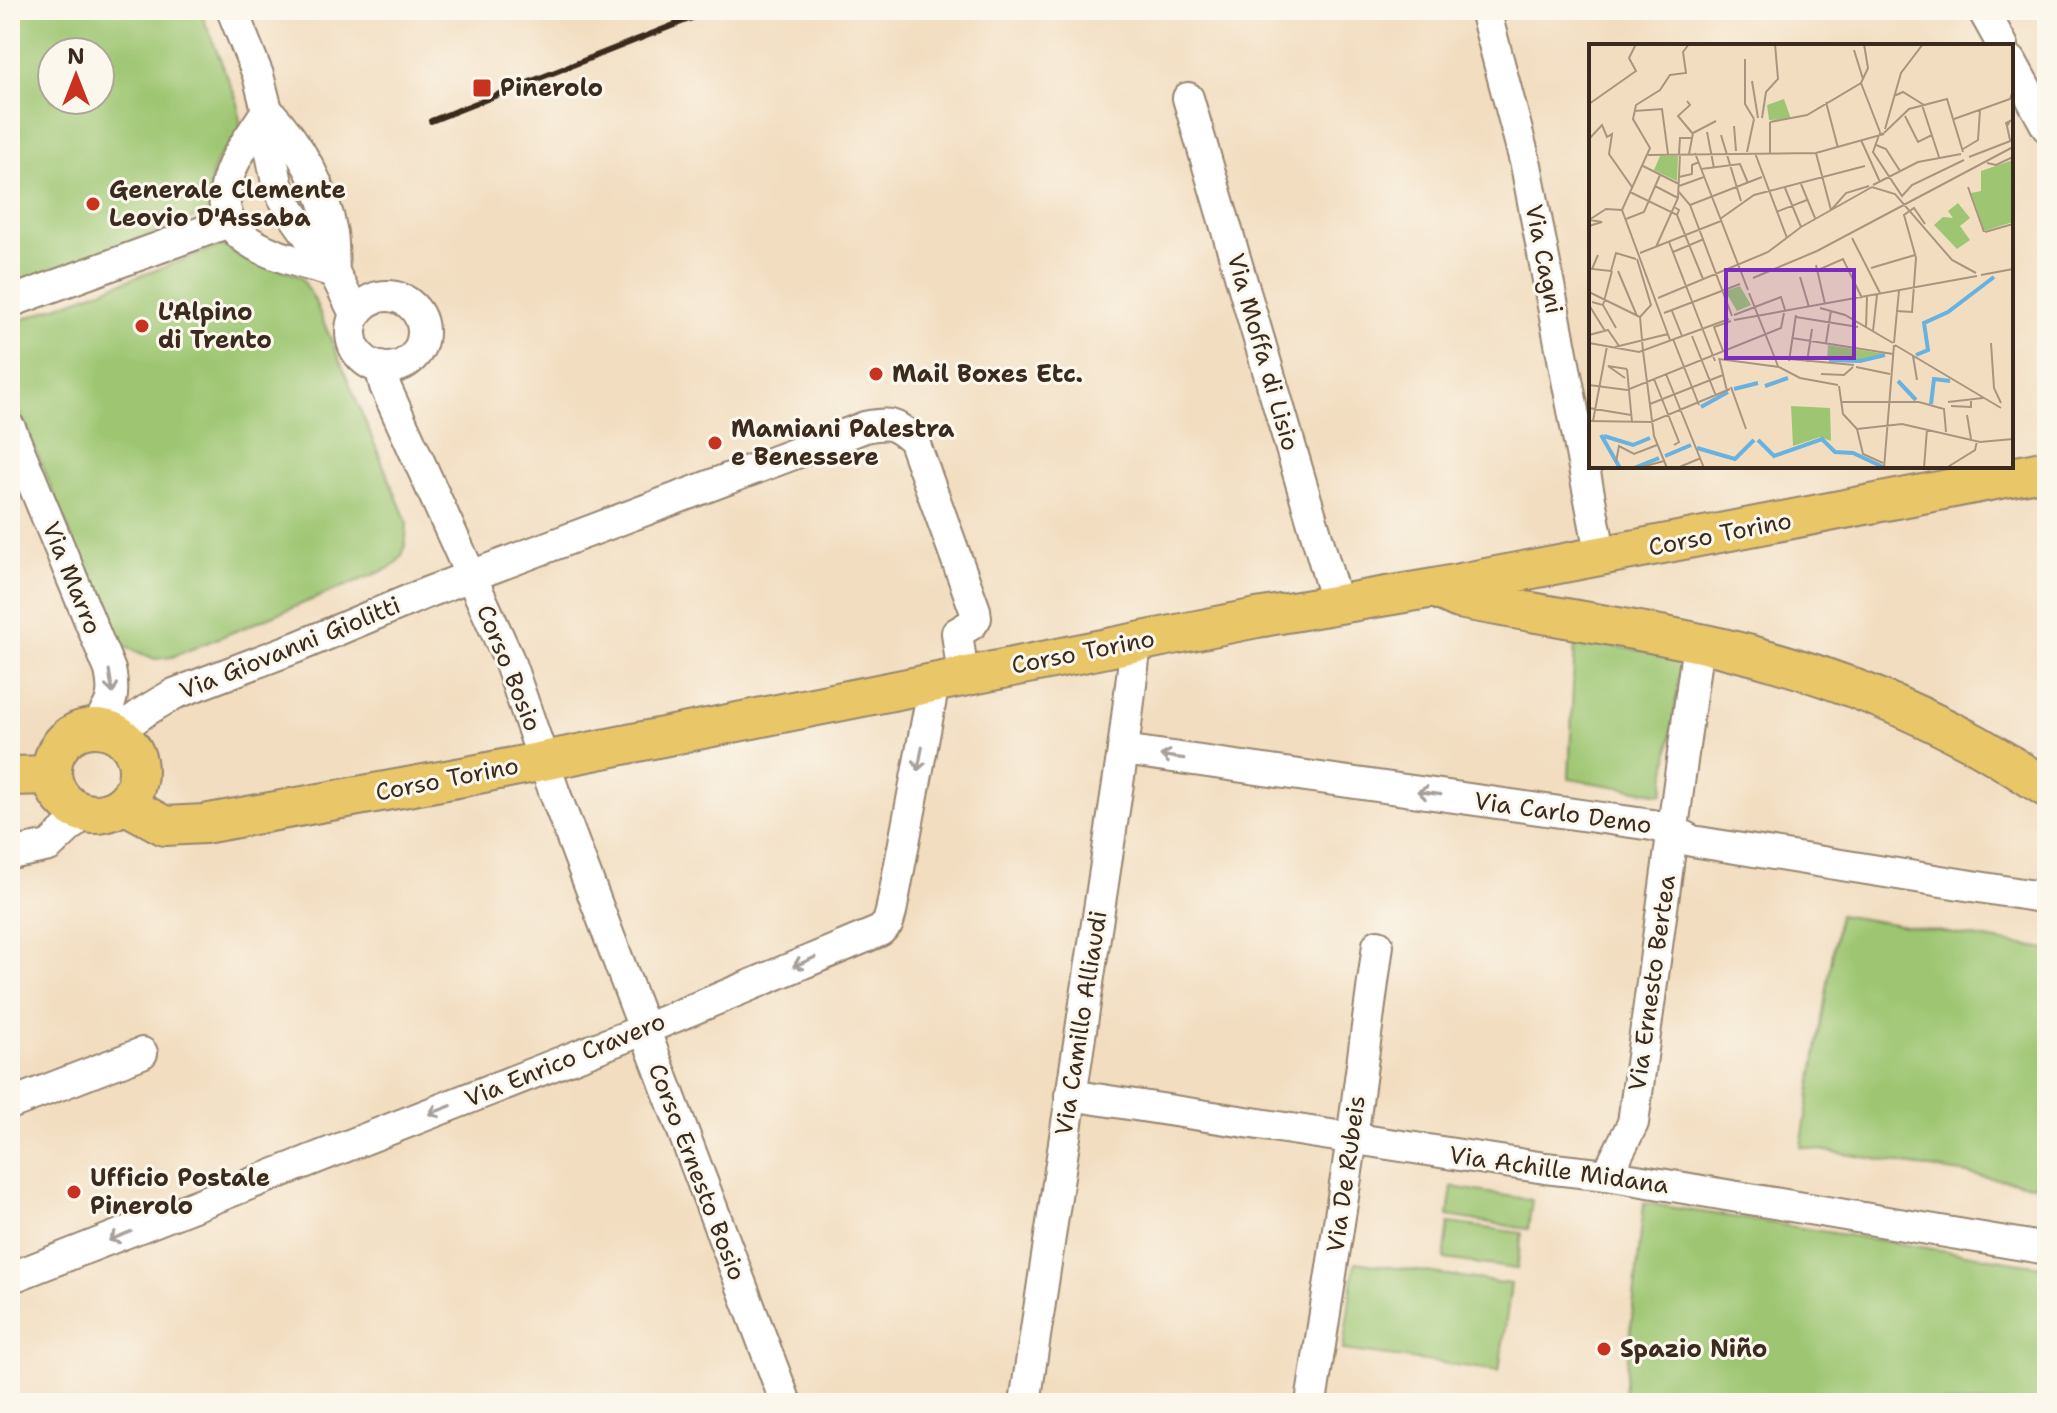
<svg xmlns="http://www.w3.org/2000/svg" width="2057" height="1413" font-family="'Shantell Sans',sans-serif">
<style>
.green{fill:#9ec672;stroke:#6c7848;stroke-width:2;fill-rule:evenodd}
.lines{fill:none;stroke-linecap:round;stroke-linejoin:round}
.minor-casing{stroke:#96846f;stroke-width:34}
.major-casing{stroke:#96846f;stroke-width:42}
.minor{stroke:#fff;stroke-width:30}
.major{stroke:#e9c769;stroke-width:38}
.rail{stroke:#3b2a1e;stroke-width:6}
.oneway{stroke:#a79f9a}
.poi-dot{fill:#c8321e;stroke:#fbf7ec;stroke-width:3}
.labels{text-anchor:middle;stroke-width:6;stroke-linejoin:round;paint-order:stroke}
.poi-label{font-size:24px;font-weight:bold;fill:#3b2a1e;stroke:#fbf7ec;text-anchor:start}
.street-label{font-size:24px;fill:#3b2a1e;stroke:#fbf7ec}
.inset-river{fill:none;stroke:#67b2e0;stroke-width:4}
.inset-road{fill:none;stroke:#a9957f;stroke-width:2}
.view{fill:#7b2cbf;fill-opacity:0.15;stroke:#7b2cbf;stroke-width:4}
.inset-edge{fill:none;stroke:#3b2a1e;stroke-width:4}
</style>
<rect width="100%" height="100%" fill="#fbf7ec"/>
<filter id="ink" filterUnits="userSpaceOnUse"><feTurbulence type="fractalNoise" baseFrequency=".0125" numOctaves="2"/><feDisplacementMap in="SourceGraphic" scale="16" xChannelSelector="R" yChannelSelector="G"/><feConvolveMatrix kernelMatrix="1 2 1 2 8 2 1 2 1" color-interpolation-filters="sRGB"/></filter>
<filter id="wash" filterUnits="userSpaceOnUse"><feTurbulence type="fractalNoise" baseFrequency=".006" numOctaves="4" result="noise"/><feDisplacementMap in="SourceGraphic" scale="32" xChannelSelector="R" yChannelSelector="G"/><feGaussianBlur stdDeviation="1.8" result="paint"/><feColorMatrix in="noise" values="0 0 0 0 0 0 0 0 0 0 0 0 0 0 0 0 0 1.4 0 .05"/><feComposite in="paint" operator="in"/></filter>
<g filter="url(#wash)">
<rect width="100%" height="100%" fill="#f2ddc0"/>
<g class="green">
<path d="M 10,10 L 200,10 L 238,103 L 241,132 C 212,160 208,172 211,212 L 10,285 ZM 52,52 L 100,52 L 100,100 L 52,100 Z"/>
<path d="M 223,245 L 248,262 L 279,268 L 301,277 L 314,299 L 407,522 C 406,542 407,560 387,569 L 172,657 L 155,659 L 115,643 L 10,387 L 10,324 Z"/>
<polygon points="1575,640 1682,657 1663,794 1569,779"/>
<polygon points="1839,915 2047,949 2047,1114 2035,1185 1801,1147"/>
<polygon points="1452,1187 1532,1200 1528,1229 1448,1216"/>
<polygon points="1644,1203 2047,1267 2047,1403 1623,1403"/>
<polygon points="1449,1223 1522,1233 1517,1269 1444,1259"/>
<polygon points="1355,1262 1511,1284 1499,1371 1343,1350"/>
</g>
</g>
<g filter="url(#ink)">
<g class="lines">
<g class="minor-casing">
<g id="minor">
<polyline points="232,10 258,75 267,110 270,148 278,188 292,213 334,272 355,314"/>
<polyline points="1485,10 1526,165 1601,557"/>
<polyline points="1983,10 2003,46"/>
<polyline points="2011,61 2047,127"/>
<polyline points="1188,98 1337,605"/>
<path d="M 267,110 C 299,143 324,188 332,233 C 334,246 333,259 334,272 C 277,255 197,243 234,163 C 243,144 257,127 267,110 Z"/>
<circle cx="387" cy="332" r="36"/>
<polyline points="10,302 229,222"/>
<polyline points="380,367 385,386 508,658 554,791 786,1403"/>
<path d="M 10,428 L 110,670 C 116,699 111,704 95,728"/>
<path d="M 115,733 L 147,710 L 174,694 L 297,647 L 426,593 L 865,427 C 889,422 894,423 913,439 L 975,610 L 976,618 L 972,624 L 957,633 L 963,677"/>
<polyline points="1123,750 1652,825 1672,830 1692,841 2047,898"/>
<polyline points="10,854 49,846 84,813"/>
<polyline points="1070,1095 1545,1168 1607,1175 2047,1249"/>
<polyline points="10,1104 142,1053"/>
<polyline points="1607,1175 1633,1123 1698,643"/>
<polyline points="10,1278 643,1030 880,931 888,923 891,912 934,683"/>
<polyline points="1025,1403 1123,750 1136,643"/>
<polyline points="1311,1403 1352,1139 1378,945"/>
</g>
</g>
<g class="major-casing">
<g id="major">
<path d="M 1439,590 L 1459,599 C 1547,616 1637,628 1723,648 C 1809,668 1897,702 1974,743 C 1999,757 2023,773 2047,788"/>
<circle cx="95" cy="771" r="43"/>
<polyline points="10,776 52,775"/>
<polyline points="124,804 165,826 204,824 468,776 1257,618 1434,588 2047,470"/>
</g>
</g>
<use href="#minor" class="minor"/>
<use href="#major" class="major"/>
<polyline class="rail" points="431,121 712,10"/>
</g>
<defs><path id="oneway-shaft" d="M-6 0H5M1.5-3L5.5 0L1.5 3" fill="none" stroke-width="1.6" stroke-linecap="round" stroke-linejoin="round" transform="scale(2)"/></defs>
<g class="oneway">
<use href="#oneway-shaft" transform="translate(111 682) rotate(81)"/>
<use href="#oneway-shaft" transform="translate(1172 757) rotate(-172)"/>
<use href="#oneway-shaft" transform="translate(920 759) rotate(101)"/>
<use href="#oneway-shaft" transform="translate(1429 793) rotate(-172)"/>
<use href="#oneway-shaft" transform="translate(804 962) rotate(157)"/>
<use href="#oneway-shaft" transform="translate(440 1110) rotate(159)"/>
<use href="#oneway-shaft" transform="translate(120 1236) rotate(158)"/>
</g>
</g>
<g class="poi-dot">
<rect x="472" y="78" width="20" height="20" rx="4"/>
<circle cx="93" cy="204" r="8"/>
<circle cx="142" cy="326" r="8"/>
<circle cx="876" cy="374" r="8"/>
<circle cx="715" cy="443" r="8"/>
<circle cx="74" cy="1192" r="8"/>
<circle cx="1604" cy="1349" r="8"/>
</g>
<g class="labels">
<g class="poi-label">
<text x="500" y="96">Pinerolo</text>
<text x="109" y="198">Generale Clemente<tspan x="109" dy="28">Leovio D'Assaba</tspan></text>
<text x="158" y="320">L'Alpino<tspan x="158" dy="28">di Trento</tspan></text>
<text x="892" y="382">Mail Boxes Etc.</text>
<text x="731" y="437">Mamiani Palestra<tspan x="731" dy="28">e Benessere</tspan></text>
<text x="90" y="1186">Ufficio Postale<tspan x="90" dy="28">Pinerolo</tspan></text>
<text x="1620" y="1357">Spazio Niño</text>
</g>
<g class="street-label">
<text transform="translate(1544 259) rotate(79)" y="8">Via Cagni</text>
<text transform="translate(1263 352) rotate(74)" y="8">Via Moffa di Lisio</text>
<text transform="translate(1720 534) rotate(-11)" y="8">Corso Torino</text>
<text transform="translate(72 578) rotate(68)" y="8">Via Marro</text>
<text transform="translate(290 648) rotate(-22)" y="8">Via Giovanni Giolitti</text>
<text transform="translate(1083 652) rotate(-11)" y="8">Corso Torino</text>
<text transform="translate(509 668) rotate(68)" y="8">Corso Bosio</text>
<text transform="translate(447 779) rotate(-11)" y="8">Corso Torino</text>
<text transform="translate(1563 813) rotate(8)" y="8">Via Carlo Demo</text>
<text transform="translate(1652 983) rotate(-82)" y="8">Via Ernesto Bertea</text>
<text transform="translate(1081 1023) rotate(-81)" y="8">Via Camillo Alliaudi</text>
<text transform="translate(565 1060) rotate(-22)" y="8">Via Enrico Cravero</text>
<text transform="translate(1559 1170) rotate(8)" y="8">Via Achille Midana</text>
<text transform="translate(697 1172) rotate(69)" y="8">Corso Ernesto Bosio</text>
<text transform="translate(1346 1174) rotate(-82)" y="8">Via De Rubeis</text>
</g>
</g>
<g transform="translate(1589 44)">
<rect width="424" height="424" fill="#f2ddc0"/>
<path d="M 195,55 L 202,75 L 180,76 L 178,61 ZM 71,112 L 89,112 L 88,137 L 65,126 ZM 424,116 L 424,178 L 395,187 L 382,149 L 392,147 L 392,127 ZM 369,159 L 381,174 L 371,182 L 381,196 L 368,205 L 345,181 L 354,173 L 364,174 L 359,167 ZM 151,242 L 162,261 L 148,267 L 136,247 ZM 239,301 L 297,310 L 270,317 L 238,316 ZM 202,362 L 241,364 L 242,397 L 231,393 L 204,402 Z" fill="#9ec672"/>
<path class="inset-river" d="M 327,311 L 339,306 L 335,279 L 359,268 L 405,233M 240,316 L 271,317 L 296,311M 309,337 L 327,356M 176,342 L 199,334M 145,345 L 169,339M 342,360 L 345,335 L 361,337M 112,363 L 139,348M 12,391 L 31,424M 15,392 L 44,401 L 61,394M 169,396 L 185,412 L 233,395 L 246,408 L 264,409 L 294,423M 108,404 L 146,415 L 165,396M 76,412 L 102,401M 45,424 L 70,414"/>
<path class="inset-road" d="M 265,6 L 274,35M 156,15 L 156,60 L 165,75M 163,37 L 169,74M 272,39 L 291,88M 305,52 L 314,48 L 335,61M 98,57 L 101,61 L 89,72 L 104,90M 237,58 L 249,104M 0,60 L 47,27 L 40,14 L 47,0M 333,61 L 350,113M 45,67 L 73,65 L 79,110M 316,72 L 329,98 L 343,91M 173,74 L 177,48 L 189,35 L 186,0M 365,75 L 421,55 L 424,46M 181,78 L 218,71 L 272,39 L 279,24 L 275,0M 145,82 L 147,107M 418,82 L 421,77 L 417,79 L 418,82 L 421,96M 296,85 L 312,29 L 334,0M 118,88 L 125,124M 295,89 L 320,65 L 358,55 L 374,108M 132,91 L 152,157M 290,91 L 284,108 L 313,152 L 323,141 L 375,116M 0,95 L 13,81 L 18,93 L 23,90 L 20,110 L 43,143M 272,96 L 291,138M 287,101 L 297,105 L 311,127M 374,105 L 389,96 L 391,66M 158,108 L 165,75M 106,109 L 159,246M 166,109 L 198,194M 181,109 L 181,78M 227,109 L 242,166M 90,110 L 91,94 L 102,94M 100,110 L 104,89 L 127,77M 59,111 L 227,109 L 295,90 L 290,89M 380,113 L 424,96M 398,119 L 407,121 L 424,113M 54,122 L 90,140M 112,125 L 151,120 L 159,139M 90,133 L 103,130 L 103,121 L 110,118M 212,140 L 226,174M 284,141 L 329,118 L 372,110M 66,142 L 89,154M 90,142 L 115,133M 379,143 L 395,188M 196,144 L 212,183M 41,148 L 88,171 L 90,166 L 85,163M 90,148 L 101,161 L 143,272M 101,161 L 173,133M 243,165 L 257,149 L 280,142M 33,166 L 61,104 L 44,75 L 47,61 L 71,46 L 81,31 L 97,29 L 94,8 L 100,0M 33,166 L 81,296M 187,168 L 218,156M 88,171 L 114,235M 37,175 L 55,168 L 71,131M 131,175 L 165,151 L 276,122M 0,176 L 17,165 L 33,166M 0,182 L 13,178 L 1,176M 396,188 L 424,180M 263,194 L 291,249M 80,198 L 126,317M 67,203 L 89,154 L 91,110M 84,208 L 115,195M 51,209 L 132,177M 9,211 L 3,225 L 22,227M 48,215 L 62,261 L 51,273M 227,221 L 236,260M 282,224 L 326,211M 229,226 L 254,215 L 273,254M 22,227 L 27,209 L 47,215M 29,227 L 48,272M 392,231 L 424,225M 211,233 L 220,263M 164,234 L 228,207 L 424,103M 310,247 L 308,267 L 323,268 L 327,214 L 315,171 L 325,164 L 336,180M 0,248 L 51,273M 160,249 L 189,322M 69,254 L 179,208 L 212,183 L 283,143 L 306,150 L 363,216 L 387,229M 3,258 L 14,261 L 27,284M 0,261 L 16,287M 14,261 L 23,227M 231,264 L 256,271 L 304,299M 83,267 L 93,292M 75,269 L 151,240M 145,271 L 192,253 L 196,266M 51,273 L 54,307M 207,273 L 269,283M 145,276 L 388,232M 277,283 L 278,253M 284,287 L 288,251M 0,291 L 19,286 L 30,302M 103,292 L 127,352M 203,294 L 304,310M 84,295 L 110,361M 0,299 L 50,308 L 140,275M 237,299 L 242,266M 305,299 L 308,267M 402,299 L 405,344 L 412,359M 306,301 L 412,364M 26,303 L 79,290M 54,307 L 65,392 L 78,424M 134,307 L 125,283 L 142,277M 324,312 L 328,336M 130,314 L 138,347M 130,315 L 190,323 L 211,334 L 249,341M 200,315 L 265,321M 200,317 L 207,271M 218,318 L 223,285M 267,323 L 301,330M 38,325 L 43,378M 77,330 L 115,424M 232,330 L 255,331 L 264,323M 36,334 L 19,322 L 38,325M 65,335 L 90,398 L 85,401M 0,341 L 38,346 L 192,284 L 195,269M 250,342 L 254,370 L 268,385 L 274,410 L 294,419M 142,343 L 157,385M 252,358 L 330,358 L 355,365 L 357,388M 359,358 L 394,354M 61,360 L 134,331M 362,362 L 382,363 L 382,357M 0,364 L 42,371M 378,371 L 382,395M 0,377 L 62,378 L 141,345M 4,377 L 18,302M 268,385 L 313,380 L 391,398 L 424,395M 27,418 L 30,402 L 45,410 L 68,401M 49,424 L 75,417M 88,424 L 112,414M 295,424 L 305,301M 335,424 L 338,385M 357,424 L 386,406 L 388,397"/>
<path class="view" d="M 137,226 L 265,226 L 265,314 L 137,314 Z"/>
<rect width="424" height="424" class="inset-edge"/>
</g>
<rect width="2057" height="1413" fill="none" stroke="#fbf7ec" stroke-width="40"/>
<g transform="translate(76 76)"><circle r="38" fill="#fbf7ec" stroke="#aea59a" stroke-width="2"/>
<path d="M0-6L14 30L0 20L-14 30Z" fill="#c8321e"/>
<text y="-12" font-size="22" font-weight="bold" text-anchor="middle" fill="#3b2a1e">N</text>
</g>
</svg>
